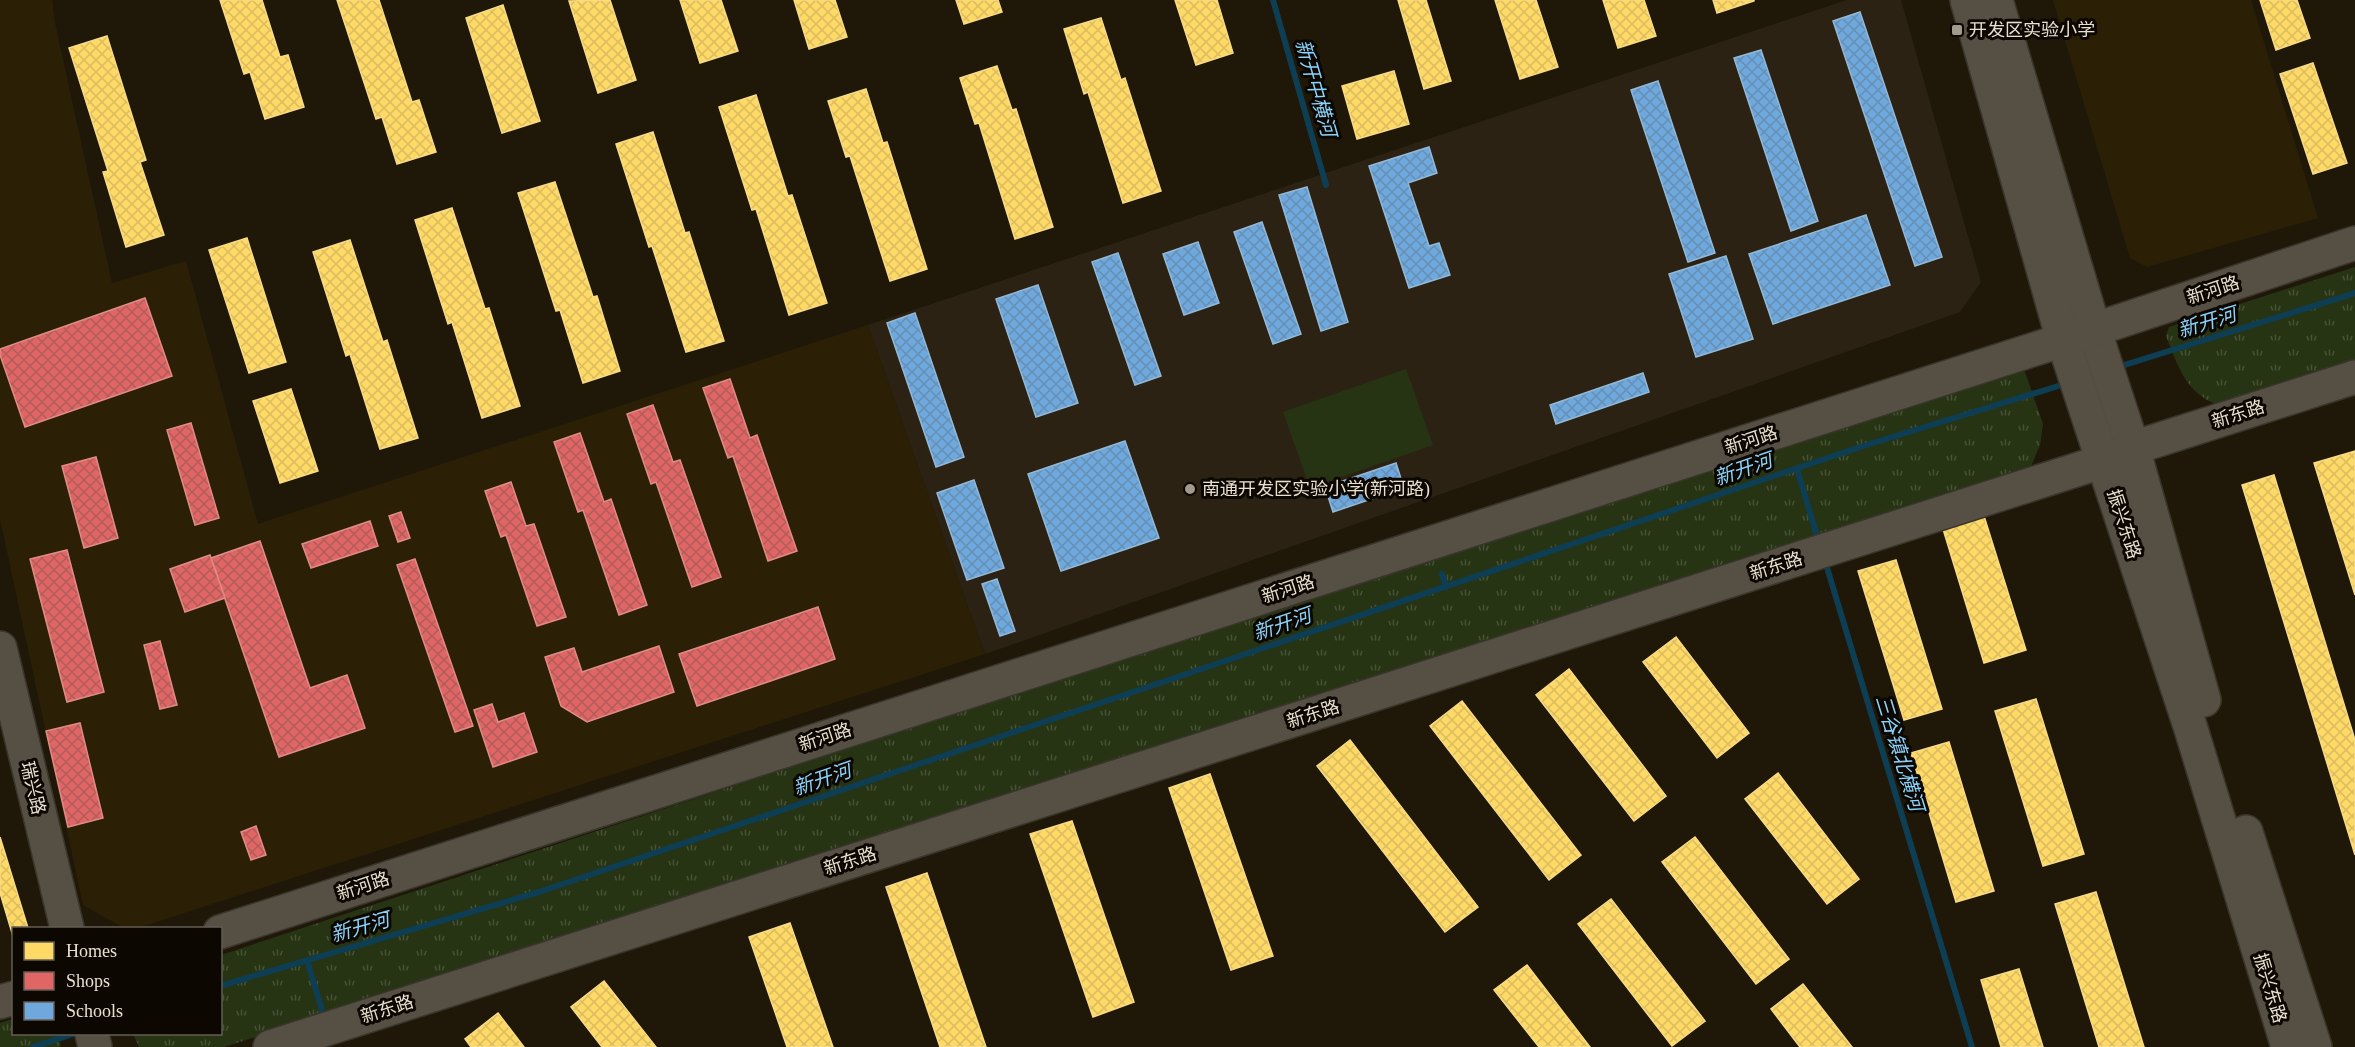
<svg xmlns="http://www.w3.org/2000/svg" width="2355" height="1047" font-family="'Times New Roman','Noto Sans SC',serif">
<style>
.built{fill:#2b2006}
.education{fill:#2b2213}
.grass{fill:url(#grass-tufts)}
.garden{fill:#263414}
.homes{fill:url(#homes-cross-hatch);stroke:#f8db86;stroke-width:1.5}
.shops{fill:url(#shops-cross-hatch);stroke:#e28b86;stroke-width:1.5}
.schools{fill:url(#schools-cross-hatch);stroke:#93b9d8;stroke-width:1.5}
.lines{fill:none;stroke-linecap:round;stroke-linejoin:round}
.stream{stroke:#0e3e53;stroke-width:6}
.secondary-casing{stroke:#3a352b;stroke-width:36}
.secondary{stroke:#554f44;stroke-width:33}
.poi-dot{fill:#a29a8a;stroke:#0c0701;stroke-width:2}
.labels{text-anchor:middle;stroke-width:6;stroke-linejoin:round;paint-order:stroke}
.poi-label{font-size:18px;fill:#e8e0d0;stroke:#0c0701;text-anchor:start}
.street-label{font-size:18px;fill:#e8e0d0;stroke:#0c0701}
.water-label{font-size:20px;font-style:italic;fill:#8ad2fb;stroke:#0c0701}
</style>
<defs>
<pattern id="grass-tufts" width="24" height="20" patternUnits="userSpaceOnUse" patternTransform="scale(1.5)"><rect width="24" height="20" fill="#263414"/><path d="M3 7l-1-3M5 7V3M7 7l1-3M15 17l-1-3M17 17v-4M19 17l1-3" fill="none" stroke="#465135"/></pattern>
<pattern id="homes-cross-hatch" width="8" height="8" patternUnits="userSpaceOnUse" patternTransform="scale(1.5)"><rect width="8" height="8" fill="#ffd966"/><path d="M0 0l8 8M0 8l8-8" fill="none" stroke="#dabb5e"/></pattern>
<pattern id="shops-cross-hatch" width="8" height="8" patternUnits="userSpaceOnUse" patternTransform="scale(1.5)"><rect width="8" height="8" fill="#e06666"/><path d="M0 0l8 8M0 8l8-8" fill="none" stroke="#b25c5a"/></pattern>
<pattern id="schools-cross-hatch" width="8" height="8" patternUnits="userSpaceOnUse" patternTransform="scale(1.5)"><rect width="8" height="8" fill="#6fa8dc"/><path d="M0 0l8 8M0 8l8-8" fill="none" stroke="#658fb4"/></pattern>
</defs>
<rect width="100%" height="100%" fill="#1f1809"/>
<g class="built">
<polygon points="0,0 52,0 55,23 112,283 186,261 258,524 868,325 985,654 138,928 124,928 83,905 0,519"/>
<polygon points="2053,0 2251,0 2318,218 2147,267 2130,258"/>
</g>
<polygon class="education" points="1847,0 1901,0 1981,282 1960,312 985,654 868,325"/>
<g class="grass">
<path d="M 2355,267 L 2355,366 L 2227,408 C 2187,397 2180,371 2166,336 L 2169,327 Z"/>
<polygon points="2004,367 2015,367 2025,372 2043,424 2040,445 2029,471 224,1047 139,1047 133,1034 220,1034 221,955"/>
<polygon points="13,1019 14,1034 57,1034 61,1047 0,1047 0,1023"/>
</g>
<polygon class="garden" points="1406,369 1433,445 1310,488 1283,412"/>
<g class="homes">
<polygon points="220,0 262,0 280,57 288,55 304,107 265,119 250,72 244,74"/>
<polygon points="337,0 379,0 412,102 419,100 436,152 397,164 382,117 376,119"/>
<polygon points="610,0 636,80 598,93 569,1"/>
<polygon points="680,0 721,0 738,51 700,63"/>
<polygon points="794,0 835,0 847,37 809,49"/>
<polygon points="956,0 998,0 1002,12 964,24"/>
<polygon points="1175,0 1217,0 1233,53 1196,65"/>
<polygon points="1398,0 1426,0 1451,81 1424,89"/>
<polygon points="1495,0 1536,0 1558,67 1520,79"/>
<polygon points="1603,0 1644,0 1656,36 1618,48"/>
<polygon points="1713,0 1754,0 1754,1 1717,13"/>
<polygon points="2260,0 2297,0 2310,38 2276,50"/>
<polygon points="503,5 540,121 502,133 466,18"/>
<polygon points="1101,18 1121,80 1125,78 1161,191 1123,203 1088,92 1084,94 1064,29"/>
<polygon points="107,36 146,160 140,162 164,235 126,247 103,172 108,171 69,48"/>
<polygon points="2313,63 2347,163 2313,174 2280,74"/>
<polygon points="997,66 1012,110 1016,109 1053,227 1015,239 979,123 975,124 960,78"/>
<polygon points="1394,71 1409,124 1357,139 1342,86"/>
<polygon points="866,89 883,143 887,142 927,269 890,281 850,156 846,157 828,101"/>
<polygon points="756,95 788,196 792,195 827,303 789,315 756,209 752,210 719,107"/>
<polygon points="653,132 685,233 689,232 724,341 686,352 652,246 649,247 616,144"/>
<polygon points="555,182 593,297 597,296 620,371 583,383 560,310 556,311 518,193"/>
<polygon points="452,208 485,309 489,308 520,406 482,418 452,322 448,324 415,220"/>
<polygon points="247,238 286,362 249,373 209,250"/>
<polygon points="350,240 383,342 387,340 418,438 380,449 350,354 346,356 313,252"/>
<polygon points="291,389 318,471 280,483 253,401"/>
<polygon points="2355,451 2355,595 2314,463"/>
<polygon points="2274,475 2355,740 2355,855 2242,485"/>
<polygon points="1984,516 2026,650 1984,663 1943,529"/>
<polygon points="1896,560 1942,709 1904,720 1858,571"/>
<polygon points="1676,637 1749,733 1717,758 1643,662"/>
<polygon points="1569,669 1666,796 1634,821 1536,695"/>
<polygon points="2036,699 2084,854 2043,866 1995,711"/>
<polygon points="1462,701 1581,855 1549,880 1430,726"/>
<polygon points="1350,740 1478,907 1445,932 1317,766"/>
<polygon points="1949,742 1994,891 1956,902 1911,753"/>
<polygon points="1778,773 1859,879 1827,904 1745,799"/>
<polygon points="1210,774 1273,956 1231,970 1169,788"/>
<polygon points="1072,821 1134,1002 1093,1017 1030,834"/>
<polygon points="0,837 28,928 14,928 12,933 0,893"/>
<polygon points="1695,837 1789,959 1756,984 1662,862"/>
<polygon points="927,873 986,1047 940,1047 886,887"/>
<polygon points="2096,892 2144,1047 2099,1047 2055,904"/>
<polygon points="1611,899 1705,1021 1672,1046 1578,924"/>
<polygon points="790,923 833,1047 787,1047 749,937"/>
<polygon points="1527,965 1590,1047 1539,1047 1494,990"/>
<polygon points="2019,969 2043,1047 2001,1047 1981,980"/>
<polygon points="604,981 656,1047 602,1047 571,1007"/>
<polygon points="1803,984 1852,1047 1800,1047 1771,1009"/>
<polygon points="498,1013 524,1047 471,1047 465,1039"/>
</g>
<g class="shops">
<polygon points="145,298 172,376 25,427 0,355 0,349"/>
<polygon points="730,379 750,438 757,435 797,551 768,561 733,456 728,458 703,388"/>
<polygon points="653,405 673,462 680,460 721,577 692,587 656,482 651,484 627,414"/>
<polygon points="191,423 219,518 195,525 167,430"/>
<polygon points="580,433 604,502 611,499 647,605 619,615 583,510 578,512 554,442"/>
<polygon points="96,457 118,538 84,548 62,466"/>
<polygon points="511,482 526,526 534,524 566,617 537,626 506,535 501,537 485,491"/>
<polygon points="401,512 410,538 398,542 389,516"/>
<polygon points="370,521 378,546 311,568 302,544"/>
<polygon points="260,541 310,688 347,675 365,728 279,757 211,558"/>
<polygon points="67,550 104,692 67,702 30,559"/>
<polygon points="210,555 225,598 185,612 170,569"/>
<polygon points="415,559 473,726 455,732 397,565"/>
<polygon points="818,607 835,659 697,706 679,654"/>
<polygon points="160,641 177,705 160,709 144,645"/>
<polygon points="659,646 674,692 587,722 561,706 545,657 574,648 582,672"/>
<polygon points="492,704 498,722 524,713 537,752 493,767 474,710"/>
<polygon points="80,723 103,818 68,827 46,731"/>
<polygon points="256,826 266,855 251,860 241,832"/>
</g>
<g class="schools">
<polygon points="1860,12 1942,257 1915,266 1833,21"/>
<polygon points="1761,50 1818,221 1791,231 1734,58"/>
<polygon points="1658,81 1715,253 1688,262 1631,90"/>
<polygon points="1429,147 1437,173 1408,183 1429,246 1439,243 1450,275 1409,288 1369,166"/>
<polygon points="1307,187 1348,322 1321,331 1279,195"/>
<polygon points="1866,215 1890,285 1773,324 1749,254"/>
<polygon points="1262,222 1301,334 1273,344 1234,232"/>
<polygon points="1198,242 1219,303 1184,315 1163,254"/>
<polygon points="1118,253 1161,376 1135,385 1092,262"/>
<polygon points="1726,256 1753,339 1696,357 1669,274"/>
<polygon points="1038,285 1078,403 1036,417 996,299"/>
<polygon points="915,313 964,457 936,467 887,323"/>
<polygon points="1643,373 1649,392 1556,424 1550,405"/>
<polygon points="1125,441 1159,538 1061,571 1028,474"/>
<polygon points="1396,463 1404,488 1333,512 1325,487"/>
<polygon points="974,480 1004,568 967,580 937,493"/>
<polygon points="997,579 1015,631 1000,636 982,584"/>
</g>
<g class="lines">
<g class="stream">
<polyline points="1273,0 1326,185"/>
<polyline points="2118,367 2355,293"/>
<polyline points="1797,469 1819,543"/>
<polyline points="1825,561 1972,1047"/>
<polyline points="1442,574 1446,587"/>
<polyline points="307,960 324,1017"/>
<polyline points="220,986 539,892 1860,447 2068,383"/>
<polyline points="33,1047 73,1034"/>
</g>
<g class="secondary-casing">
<g id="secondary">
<polyline points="1967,0 2063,340 2191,729 2288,1047"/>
<polyline points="1996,0 2094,329 2133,448 2204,700"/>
<polyline points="0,648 67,928"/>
<polyline points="2246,832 2315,1047"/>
<polyline points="220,932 2063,340 2355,243"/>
<polyline points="0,1002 14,998"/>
<polyline points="92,1034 95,1047"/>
<polyline points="270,1047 2104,461 2133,448 2355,377"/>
</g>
</g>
<use href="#secondary" class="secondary"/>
</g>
<g class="poi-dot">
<rect x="1951" y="24" width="12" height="12" rx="3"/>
<circle cx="1190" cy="489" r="6"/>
</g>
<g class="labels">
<g class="poi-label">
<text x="1969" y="36">开发区实验小学</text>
<text x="1202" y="495">南通开发区实验小学(新河路)</text>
</g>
<g class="street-label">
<text transform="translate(2213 290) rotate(-18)" y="6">新河路</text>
<text transform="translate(2238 414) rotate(-18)" y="6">新东路</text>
<text transform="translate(1751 440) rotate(-18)" y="6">新河路</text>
<text transform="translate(2124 524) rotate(72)" y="6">振兴东路</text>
<text transform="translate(1776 566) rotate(-18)" y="6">新东路</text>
<text transform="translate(1288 589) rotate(-18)" y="6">新河路</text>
<text transform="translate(1313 714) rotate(-18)" y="6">新东路</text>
<text transform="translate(825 737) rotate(-18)" y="6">新河路</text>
<text transform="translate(33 788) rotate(77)" y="6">瑞兴路</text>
<text transform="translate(850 861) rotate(-18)" y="6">新东路</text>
<text transform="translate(363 886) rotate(-18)" y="6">新河路</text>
<text transform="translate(2270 988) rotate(73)" y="6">振兴东路</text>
<text transform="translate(387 1009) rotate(-18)" y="6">新东路</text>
</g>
<g class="water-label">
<text transform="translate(1316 88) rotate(74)" y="7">新开中横河</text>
<text transform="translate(2207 322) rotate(-17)" y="7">新开河</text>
<text transform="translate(1743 469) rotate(-19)" y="7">新开河</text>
<text transform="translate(1282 624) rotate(-19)" y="7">新开河</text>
<text transform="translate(1900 753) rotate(73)" y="7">三谷镇北横河</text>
<text transform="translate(822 779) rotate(-19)" y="7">新开河</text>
<text transform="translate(360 927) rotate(-16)" y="7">新开河</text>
</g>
</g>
<rect x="12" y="927" width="210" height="108" fill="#0c0701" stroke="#645e54" stroke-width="1.5"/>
<rect x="24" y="942" width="30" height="18" fill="#ffd966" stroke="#645e54" stroke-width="1.5"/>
<text x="66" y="957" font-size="18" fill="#e8e0d0">Homes</text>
<rect x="24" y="972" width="30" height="18" fill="#e06666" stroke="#645e54" stroke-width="1.5"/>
<text x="66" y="987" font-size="18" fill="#e8e0d0">Shops</text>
<rect x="24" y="1002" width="30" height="18" fill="#6fa8dc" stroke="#645e54" stroke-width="1.5"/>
<text x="66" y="1017" font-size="18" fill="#e8e0d0">Schools</text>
</svg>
